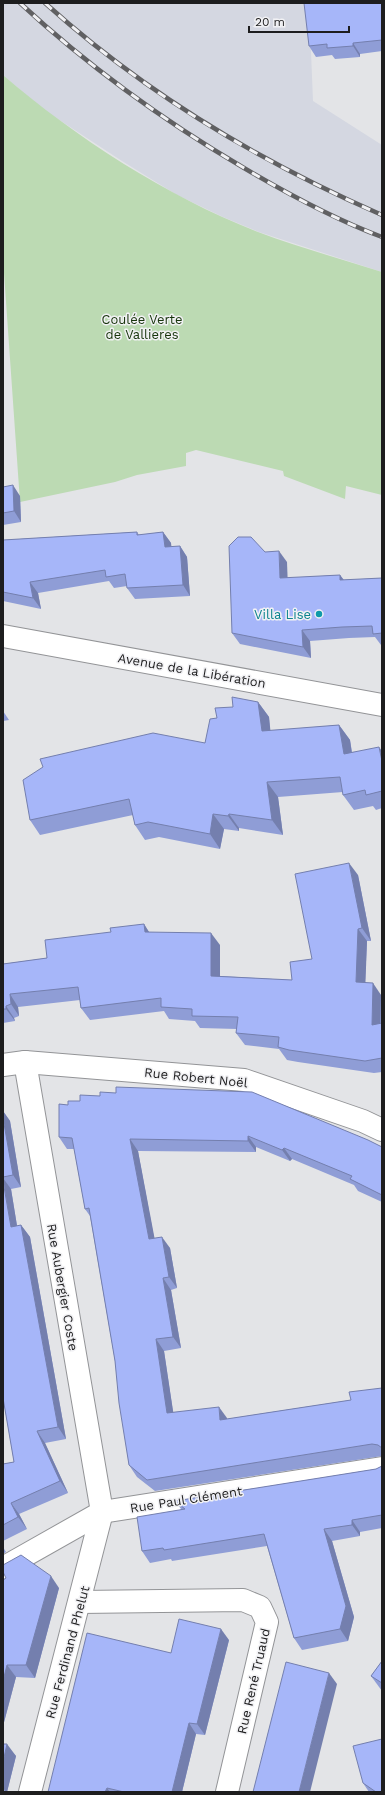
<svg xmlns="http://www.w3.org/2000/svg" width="385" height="1795" font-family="'Work Sans',sans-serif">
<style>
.built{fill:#d4d7e1}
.green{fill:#bcdab3}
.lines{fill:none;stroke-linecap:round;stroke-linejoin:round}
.minor-casing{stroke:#939497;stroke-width:24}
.primary-casing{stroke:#939497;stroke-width:24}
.minor{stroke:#fff;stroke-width:22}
.primary{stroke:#fff;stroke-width:22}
.rail-casing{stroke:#606062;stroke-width:4.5}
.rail{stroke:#f1f1f4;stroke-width:3;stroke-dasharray:9;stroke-linecap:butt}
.wall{fill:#8f9dd6}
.shaded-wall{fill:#747fae}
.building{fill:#a6b6f9;stroke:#747fae}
.culture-dot{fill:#0f9aa8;stroke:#f1f1f4;stroke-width:1.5}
.labels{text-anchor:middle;stroke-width:3;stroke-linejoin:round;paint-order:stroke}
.park-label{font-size:13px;fill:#17350b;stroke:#f1f1f4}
.culture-label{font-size:13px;fill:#0d838f;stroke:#f1f1f4;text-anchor:end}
.street-label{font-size:13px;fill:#1d1d1e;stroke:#f1f1f4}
</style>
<rect width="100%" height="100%" fill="#e3e4e7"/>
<polygon class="built" points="3,3 249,3 253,4 309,3 313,101 382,145 382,272 259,232 223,217 177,195 122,161 41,108 3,75"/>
<path class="green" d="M 3,75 C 76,138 168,197 258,232 C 298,247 341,259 382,272 L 382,495 L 346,486 L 345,499 L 284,476 L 283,471 L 196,450 L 186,453 L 186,466 L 137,475 L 115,482 L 20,502 L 4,273 L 3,273 Z"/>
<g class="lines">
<g class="minor-casing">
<g id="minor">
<polyline points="25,1062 102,1512 30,1792"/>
<polyline points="3,1065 25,1062 244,1080 363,1121 382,1130"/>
<polyline points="3,1568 102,1512 382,1468"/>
<polyline points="80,1602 243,1600 260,1607 267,1622 227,1792"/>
</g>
</g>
<g class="primary-casing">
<polyline id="primary" points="3,636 382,705"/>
</g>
<use href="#minor" class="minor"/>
<use href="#primary" class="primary"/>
<g class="rail-casing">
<g id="rail">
<path d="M 20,3 C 88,66 164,121 244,168 C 288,194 334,219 382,237"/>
<path d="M 45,3 C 146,94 258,161 382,215"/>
</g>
</g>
<use href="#rail" class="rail"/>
</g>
<g class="wall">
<polygon points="382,3 382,51 360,54 360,57 335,59 332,55 316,57 309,46"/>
<polygon points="3,487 20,496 21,522 3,525"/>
<polygon points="137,532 139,535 163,532 171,543 171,547 180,546 187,557 190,596 135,599 127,588 127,586 114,588 109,581 38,593 41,609 3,601 3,540"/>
<polygon points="287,562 287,578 340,575 344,580 382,578 382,645 381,645 375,637 349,638 310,641 311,658 240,644 232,633"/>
<polygon points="258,702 269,717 270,731 339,725 350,740 352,752 382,751 382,808 376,810 373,806 354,810 343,795 343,792 278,797 283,835 239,828 239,831 224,829 220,849 159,837 145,840 135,825 133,815 40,835 30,820 205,743 217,718 233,707"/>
<polygon points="3,711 9,720 3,721"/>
<polygon points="358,875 371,941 367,941 365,982 381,995 381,1023 382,1023 382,1072 374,1073 298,1062 287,1060 279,1049 245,1045 236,1033 237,1029 200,1028 195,1021 169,1019 164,1011 90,1020 81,1008 80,1000 18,1007 19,1016 14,1018 15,1021 3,1023 3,964 47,958 111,932 144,924 149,932 220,945 220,976 292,980 312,959"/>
<polygon points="59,1104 382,1147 382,1202 358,1191 354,1185 292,1159 290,1161 256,1147 256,1152 138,1151 154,1238 170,1248 177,1288 171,1290 181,1348 164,1351 173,1412 227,1419 351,1400 382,1388 382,1456 155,1491 137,1477 129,1465 115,1361 90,1216 85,1209 74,1149 67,1149 59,1137"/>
<polygon points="3,1111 10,1121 21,1187 11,1189 17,1226 21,1225 30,1237 66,1439 45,1443 68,1493 19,1514 27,1529 3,1541 3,1464 14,1462 3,1398"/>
<polygon points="382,1466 382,1528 360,1532 360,1536 332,1541 354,1617 348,1641 302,1650 294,1638 267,1546 172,1561 171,1559 150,1563 142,1551 181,1509 175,1501 376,1469"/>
<polygon points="3,1547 6,1552 3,1554"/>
<polygon points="3,1580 59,1588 35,1678 16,1677 3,1726"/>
<polygon points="229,1640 205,1735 196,1734 182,1792 48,1792 171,1653"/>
<polygon points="382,1661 382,1691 371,1676"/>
<polygon points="3,1744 16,1756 7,1792 3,1792"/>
<polygon points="363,1783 382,1792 369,1792"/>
</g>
<g class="shaded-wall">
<polygon points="353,43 360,54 360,57 353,46"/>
<polygon points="13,485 20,496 21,522 14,511"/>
<polygon points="163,532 171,543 173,558 165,547"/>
<polygon points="180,546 187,557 190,596 183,585"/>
<polygon points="279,551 287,562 288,589 280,578"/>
<polygon points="340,575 348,586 340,580"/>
<polygon points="30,582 38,593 41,609 33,598"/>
<polygon points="302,630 310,641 311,658 303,647"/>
<polygon points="258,702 269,717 272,746 262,731"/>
<polygon points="339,725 350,740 354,769 344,754"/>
<polygon points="379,747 382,751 382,761"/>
<polygon points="267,782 278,797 283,835 272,820"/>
<polygon points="213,814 224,829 220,849 210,834"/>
<polygon points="229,814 239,828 239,831 228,816"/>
<polygon points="349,863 358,875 371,941 362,928"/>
<polygon points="144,924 152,937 145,932"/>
<polygon points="358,929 367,941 365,994 356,982"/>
<polygon points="211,933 220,945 220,988 211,976"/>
<polygon points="373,983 381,995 380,1037 372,1025"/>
<polygon points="10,994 18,1007 19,1016 11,1004"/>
<polygon points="6,1006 14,1018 15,1021 6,1009"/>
<polygon points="3,1111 10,1121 21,1187 13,1175 3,1118"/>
<polygon points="248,1136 256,1147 256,1152 248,1141"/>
<polygon points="130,1139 138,1151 157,1251 149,1239"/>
<polygon points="284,1148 292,1159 290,1161 282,1150"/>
<polygon points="3,1178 11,1189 19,1238 11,1227"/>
<polygon points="21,1225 30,1237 66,1439 58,1427"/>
<polygon points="162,1237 170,1248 177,1288 169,1277"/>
<polygon points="163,1278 171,1290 181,1348 173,1337"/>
<polygon points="156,1339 164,1351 175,1424 167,1413"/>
<polygon points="219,1407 227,1418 228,1431 220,1420"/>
<polygon points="37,1431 45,1443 68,1493 60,1481"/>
<polygon points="11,1503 19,1514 27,1529 18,1517"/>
<polygon points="352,1520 360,1532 360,1536 352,1525"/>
<polygon points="324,1529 332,1541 354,1617 348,1641 340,1629"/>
<polygon points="51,1576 59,1588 35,1678 26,1665"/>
<polygon points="221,1629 229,1640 205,1735 197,1724"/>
<polygon points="7,1665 16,1677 3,1726 3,1681"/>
<polygon points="329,1673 337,1684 310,1792 299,1792"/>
<polygon points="189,1723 196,1734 182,1792 172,1792"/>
<polygon points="7,1744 16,1756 7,1792 6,1792 3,1788 3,1762"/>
<polygon points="107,1788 110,1792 105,1792"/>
</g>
<g class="building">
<polygon points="304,3 382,3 382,40 353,43 353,46 327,48 327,44 309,46"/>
<polygon points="13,485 14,511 3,513 3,487"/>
<polygon points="137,532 137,535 163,532 165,547 180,546 183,585 127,588 125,574 106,577 105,570 30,582 33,598 3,592 3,540"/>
<polygon points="238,537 251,537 265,552 279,551 280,578 340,575 340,580 382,578 382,633 373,634 372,626 342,627 302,630 303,647 232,633 229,546"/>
<polygon points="232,697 258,702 262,731 339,725 344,754 379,747 382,761 382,791 366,795 365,790 343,795 340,777 267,782 272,820 229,814 228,816 213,814 210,834 148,822 135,825 129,799 30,820 23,780 43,767 40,759 153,733 205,743 210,719 217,718 215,708 233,707"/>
<polygon points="349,863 362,928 358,929 356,982 373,983 372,1025 382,1023 382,1058 365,1061 289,1050 278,1047 279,1037 236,1033 238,1017 192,1016 192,1009 161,1007 161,998 81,1008 78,987 10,994 11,1004 6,1006 6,1009 3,1009 3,964 47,958 45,940 111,932 110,928 144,924 145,932 211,933 211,976 292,980 290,962 312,959 295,874"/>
<polygon points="116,1087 252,1092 368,1140 382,1147 382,1195 350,1179 352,1176 284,1148 282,1150 248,1136 248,1141 130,1139 149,1239 162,1237 169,1277 163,1278 173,1337 156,1339 167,1413 219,1407 220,1420 351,1400 349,1392 382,1388 382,1448 378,1445 372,1444 147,1480 129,1465 119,1403 115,1361 89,1208 85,1209 72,1138 59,1137 59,1104 68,1105 68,1101 80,1101 80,1095 100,1096 100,1092 116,1093"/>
<polygon points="3,1118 13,1175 3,1177"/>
<polygon points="3,1181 11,1227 21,1225 58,1427 37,1431 60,1481 11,1503 18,1517 3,1525 3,1464 14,1462 3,1398"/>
<polygon points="382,1466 382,1515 352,1520 352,1525 324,1529 346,1606 340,1629 294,1638 264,1534 164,1550 163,1548 142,1551 137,1517 185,1509 175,1501 376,1469"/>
<polygon points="21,1555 51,1576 26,1665 7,1665 3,1681 3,1580 6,1578 3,1572 3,1565"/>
<polygon points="179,1619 221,1629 197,1724 189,1723 172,1792 124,1792 107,1788 105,1792 48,1792 87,1633 171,1653"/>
<polygon points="382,1661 382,1683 371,1676"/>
<polygon points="286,1662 329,1673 299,1792 253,1792"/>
<polygon points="382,1739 382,1792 376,1792 363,1783 353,1746"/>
<polygon points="3,1744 7,1744 3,1762"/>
</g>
<circle class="culture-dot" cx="319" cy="614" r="4"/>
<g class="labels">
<g class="park-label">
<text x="142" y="324">Coulée Verte<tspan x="142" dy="15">de Vallieres</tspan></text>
</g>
<g class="culture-label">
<text x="311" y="619">Villa Lise</text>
</g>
<g class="street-label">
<text transform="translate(192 670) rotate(10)" y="5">Avenue de la Libération</text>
<text transform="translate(196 1077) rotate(6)" y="5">Rue Robert Noël</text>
<text transform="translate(63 1287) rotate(80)" y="5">Rue Aubergier Coste</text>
<text transform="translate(186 1499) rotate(-9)" y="5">Rue Paul Clément</text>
<text transform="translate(67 1652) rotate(-75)" y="5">Rue Ferdinand Phelut</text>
<text transform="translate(253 1681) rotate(-77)" y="5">Rue René Truaud</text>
</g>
</g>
<rect width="385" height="1795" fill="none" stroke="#1d1d1e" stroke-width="8"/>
<path d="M249 26v6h100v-6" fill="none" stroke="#1d1d1e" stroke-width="2"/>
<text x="255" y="26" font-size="12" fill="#1d1d1e" stroke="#f1f1f4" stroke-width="3" paint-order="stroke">20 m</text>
</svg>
